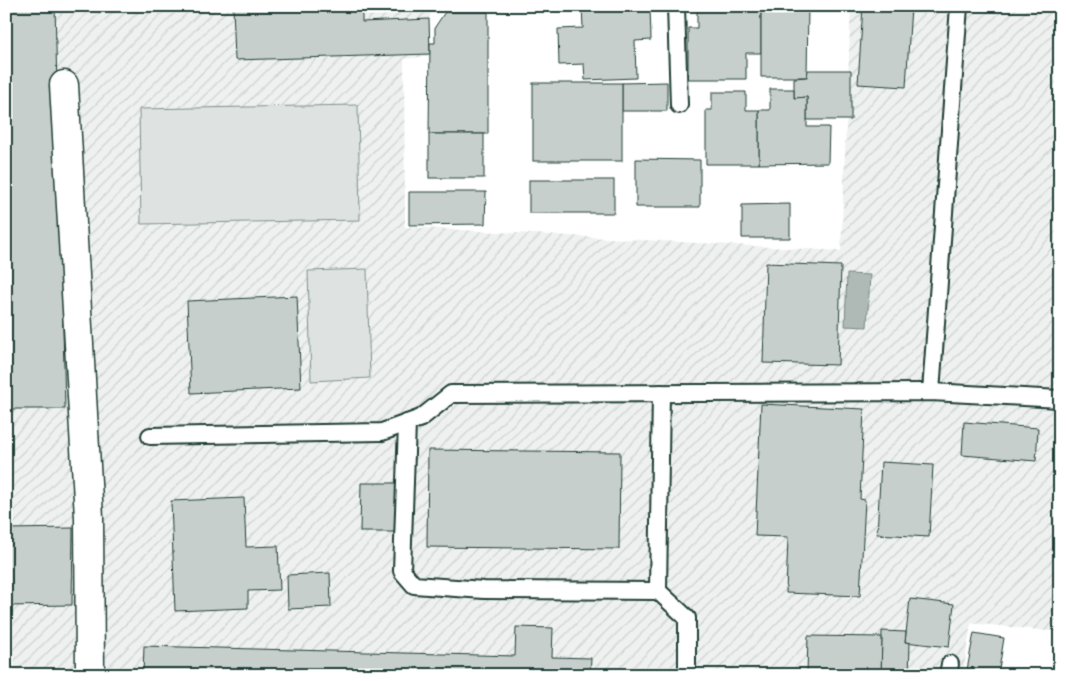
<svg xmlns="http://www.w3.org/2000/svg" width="1066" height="681" font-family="'Shantell Sans',sans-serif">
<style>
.industrial{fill:url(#industrial-furrows)}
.pitch{fill:#dee3e2;stroke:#7e908b}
.water{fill:#afbab7;stroke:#758883}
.building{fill:#c7cfcc;stroke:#1f3d34}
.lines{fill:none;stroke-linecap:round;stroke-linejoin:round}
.service-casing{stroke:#1f3d34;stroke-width:20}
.minor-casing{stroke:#1f3d34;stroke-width:31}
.service{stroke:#fff;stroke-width:16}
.minor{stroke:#fff;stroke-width:28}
</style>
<defs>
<pattern id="industrial-furrows" width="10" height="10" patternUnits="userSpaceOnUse" patternTransform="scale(1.25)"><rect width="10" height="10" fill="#eef1f0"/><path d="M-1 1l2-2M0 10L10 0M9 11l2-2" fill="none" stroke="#ccd0ce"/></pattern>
</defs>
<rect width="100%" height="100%" fill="#fff"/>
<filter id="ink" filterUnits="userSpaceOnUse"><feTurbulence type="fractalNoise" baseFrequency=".02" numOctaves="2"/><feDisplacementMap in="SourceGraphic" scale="10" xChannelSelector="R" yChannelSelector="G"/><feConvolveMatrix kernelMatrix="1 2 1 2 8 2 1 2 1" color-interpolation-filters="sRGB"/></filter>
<g filter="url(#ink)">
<polygon class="industrial" points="6,6 433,6 428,24 428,56 404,59 405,227 841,251 851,6 1060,6 1060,597 1057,632 971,623 963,675 6,675"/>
<g class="pitch">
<polygon points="358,105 360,220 141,224 139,109"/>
<polygon points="367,269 370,378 311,381 308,271"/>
</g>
<polygon class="water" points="847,274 870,275 867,327 845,326"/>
<g class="building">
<polygon points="6,6 55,6 65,409 6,409"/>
<polygon points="233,6 362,6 362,22 429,19 430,54 235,60"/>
<polygon points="582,6 650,6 651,40 635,41 636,78 585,80 584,64 559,65 558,29 583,28"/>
<polygon points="697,6 761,6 761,53 746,53 746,79 688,79 688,28 697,28"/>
<polygon points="761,6 808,6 807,77 761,77"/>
<polygon points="863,6 911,6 906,87 858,84"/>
<polygon points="445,12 488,12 488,134 429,134 430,43 435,43 435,27"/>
<polygon points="808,70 851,70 851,120 807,120 807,97 794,98 794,78 807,77"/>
<polygon points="667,82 667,111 622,111 622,83"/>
<rect x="533" y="83" width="89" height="78"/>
<polygon points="770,89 794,89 794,98 807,97 807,127 829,127 828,163 759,164 759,110 770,110"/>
<polygon points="712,92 746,92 746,110 759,110 759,164 706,164 706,110 712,110"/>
<rect x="429" y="134" width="55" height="44"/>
<polygon points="636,159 700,160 700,207 636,207"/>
<rect x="529" y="180" width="85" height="33"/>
<polygon points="409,192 486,192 485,224 409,225"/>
<polygon points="790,204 790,238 742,238 742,205"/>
<polygon points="766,263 841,266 838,365 763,363"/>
<polygon points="297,296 301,388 191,393 187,301"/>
<polygon points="761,404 864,409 860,499 865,500 860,596 786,593 788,537 755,536"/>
<polygon points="964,422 1038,428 1036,461 962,455"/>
<polygon points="428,450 620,452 619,549 427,547"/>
<polygon points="881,462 933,465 929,537 877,534"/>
<polygon points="361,483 401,483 400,532 360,532"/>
<polygon points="244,498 246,547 278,546 280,590 248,591 248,608 175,611 171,501"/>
<polygon points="73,528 72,605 6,606 7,529"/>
<polygon points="330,573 331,607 288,609 287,575"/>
<polygon points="910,599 954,604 949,647 905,642"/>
<polygon points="516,627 553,628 552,657 591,658 590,675 143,675 144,646 515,656"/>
<polygon points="882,631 906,632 905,642 910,643 909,675 881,675"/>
<polygon points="974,633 1004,638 998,675 966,675"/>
<polygon points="808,636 882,637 881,675 807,675"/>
<polygon points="1059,641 1060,675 1055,675"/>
</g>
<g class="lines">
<g class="service-casing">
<g id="service">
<polyline points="676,6 679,105"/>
<polyline points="931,392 959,6"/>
<polyline points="661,393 658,591 687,618 687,675"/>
<polyline points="407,423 402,571 414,585 484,590 658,591"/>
<polyline points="150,436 382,432 421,418 451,394 931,392 1060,399"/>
<polyline points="948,675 950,664"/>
</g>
</g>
<g class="minor-casing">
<polyline id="minor" points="64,85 89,517 90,675"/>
</g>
<use href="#service" class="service"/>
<use href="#minor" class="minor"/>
</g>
</g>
<rect width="1066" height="681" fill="none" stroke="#fff" stroke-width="25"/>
<rect x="12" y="12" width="1041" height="656" fill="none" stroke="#1f3d34" stroke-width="2" filter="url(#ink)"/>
</svg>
